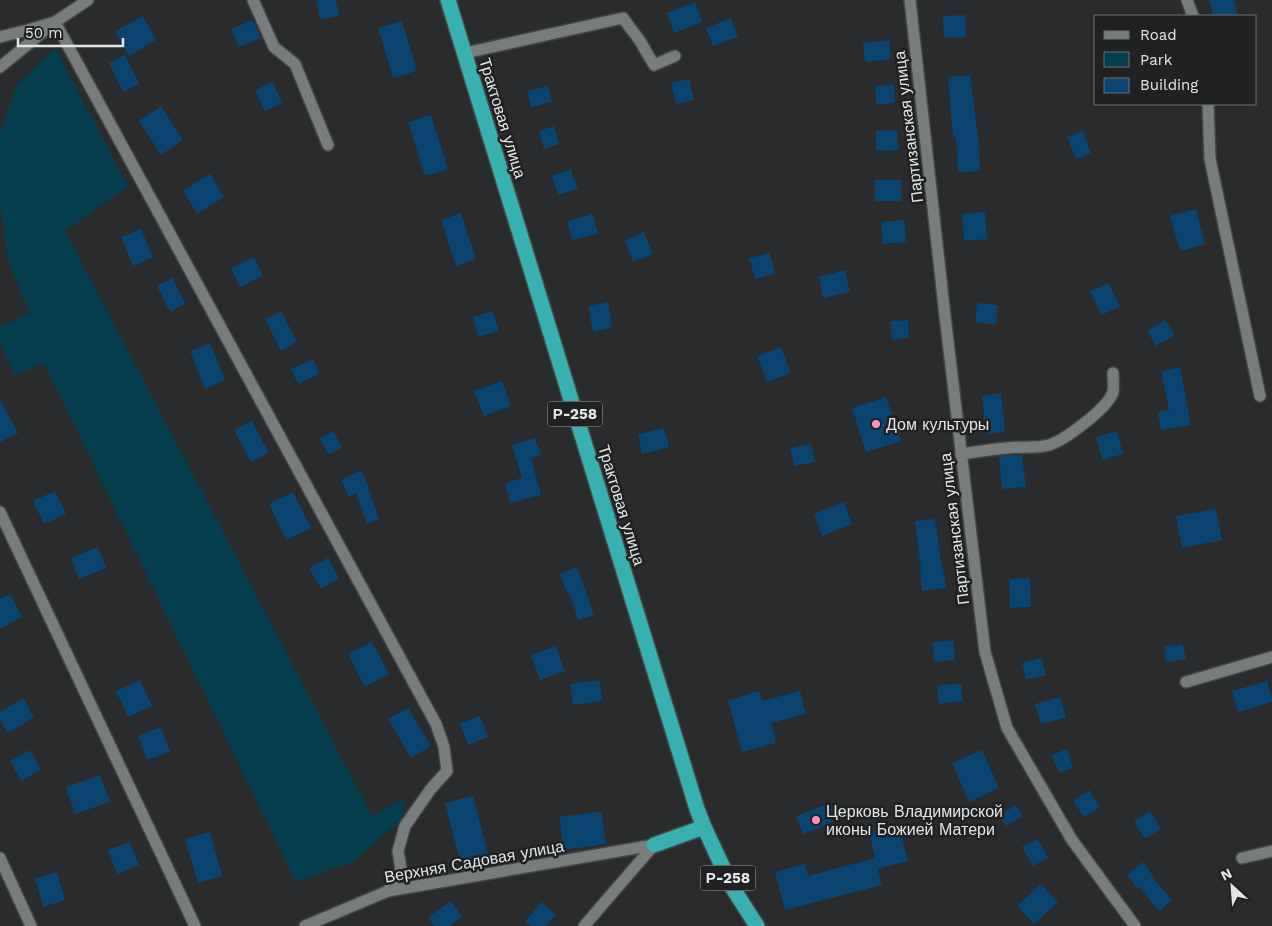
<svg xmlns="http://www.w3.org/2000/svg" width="1272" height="926" font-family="'Work Sans',sans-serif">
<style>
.green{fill:#053f4e}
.building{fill:#0a4470}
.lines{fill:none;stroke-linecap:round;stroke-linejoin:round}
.street-casing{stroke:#444646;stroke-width:14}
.highway-casing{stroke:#444646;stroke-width:18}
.street{stroke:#797c7d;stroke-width:11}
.highway{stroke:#38b0ad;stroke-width:15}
.poi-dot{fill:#fe8ebb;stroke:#1f2122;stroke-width:2}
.labels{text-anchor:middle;stroke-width:5;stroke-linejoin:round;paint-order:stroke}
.shield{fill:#1f2122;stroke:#a9abab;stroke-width:1}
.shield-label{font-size:15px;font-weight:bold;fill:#e4e6e6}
.street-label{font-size:16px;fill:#e4e6e6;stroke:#1f2122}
.poi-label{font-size:16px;fill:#e4e6e6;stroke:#1f2122;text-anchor:start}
</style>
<rect width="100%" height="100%" fill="#292b2c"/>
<polygon class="green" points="55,48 128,186 65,231 372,816 403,799 405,816 354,861 296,882 44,363 15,376 0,343 0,327 30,313 9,264 0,205 0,135 17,84"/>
<g class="building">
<polygon points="316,0 336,0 339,16 320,20"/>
<polygon points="1209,0 1234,0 1238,16 1213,16"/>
<polygon points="695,2 702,22 674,33 667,13"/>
<polygon points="965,15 966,37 944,38 943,16"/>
<polygon points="143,16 156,40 129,56 115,31"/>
<polygon points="731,18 738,37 713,46 706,28"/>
<polygon points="253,20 261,38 239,47 231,29"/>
<polygon points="402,21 417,71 393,78 378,28"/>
<polygon points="889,40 891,59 865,62 863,43"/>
<polygon points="125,55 139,84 123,92 109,63"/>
<polygon points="970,75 979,145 980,171 958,172 956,137 953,137 948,77"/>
<polygon points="689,79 694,100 676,104 671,83"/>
<polygon points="273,82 282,103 265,111 255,90"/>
<polygon points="894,85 895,103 876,105 875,86"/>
<polygon points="548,86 552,102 531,107 527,91"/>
<polygon points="161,106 183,140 161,155 139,121"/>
<polygon points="431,115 448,169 425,176 408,122"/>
<polygon points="554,126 559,144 544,149 539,131"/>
<polygon points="897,130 898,150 876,151 876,131"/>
<polygon points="1083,131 1091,153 1076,159 1067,137"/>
<polygon points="571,169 578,189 558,195 552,176"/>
<polygon points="210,174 224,197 197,214 183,190"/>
<rect x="875" y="180" width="26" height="21"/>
<polygon points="1196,209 1205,244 1180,251 1170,216"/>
<polygon points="985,212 987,239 964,241 962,214"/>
<polygon points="461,213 476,259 456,266 441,220"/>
<polygon points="593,214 598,234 572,240 567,221"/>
<polygon points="904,220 906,242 883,244 881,222"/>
<polygon points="141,229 153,257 133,266 121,237"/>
<polygon points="644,232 653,254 633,262 625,240"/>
<polygon points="770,253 775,274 755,279 749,258"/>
<polygon points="254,257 263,276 240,287 231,268"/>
<polygon points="845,270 850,292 823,298 819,277"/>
<polygon points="173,278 185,304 170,312 157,286"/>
<polygon points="1109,283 1120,307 1101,315 1090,291"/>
<polygon points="608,302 612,328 593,332 588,306"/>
<polygon points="977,303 998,305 996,325 975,322"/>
<polygon points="281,311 297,342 281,351 265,319"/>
<polygon points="493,311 499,331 478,337 473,317"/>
<polygon points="908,320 909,338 892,340 890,321"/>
<polygon points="1165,320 1175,335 1156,346 1147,331"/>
<polygon points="210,343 225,380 205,389 190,351"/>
<polygon points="781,347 791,373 767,382 757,356"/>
<polygon points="313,359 319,374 298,384 291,369"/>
<polygon points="1180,367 1191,425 1161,430 1158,412 1169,410 1161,371"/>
<polygon points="502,381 511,406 484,416 474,391"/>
<polygon points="1001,393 1005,432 986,434 982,396"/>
<polygon points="886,397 901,441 866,452 852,408"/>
<polygon points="0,400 18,433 0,442"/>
<polygon points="252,421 269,453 251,462 234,430"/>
<polygon points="664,428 669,447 642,454 638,434"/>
<polygon points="333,431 342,447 329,455 320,439"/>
<polygon points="1117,431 1123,454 1102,460 1096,437"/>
<polygon points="535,438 541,455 531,458 541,495 510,503 505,483 522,478 512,445"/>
<polygon points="811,444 815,462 794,466 790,448"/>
<polygon points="1022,455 1026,487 1002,489 999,456"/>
<polygon points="361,470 369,487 368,488 379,519 367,524 356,493 349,497 341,480"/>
<polygon points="55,491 66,514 44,524 33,501"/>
<polygon points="293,492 311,528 286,540 269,504"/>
<polygon points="844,502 852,524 822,536 814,514"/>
<polygon points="1216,509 1222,540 1182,548 1176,516"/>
<polygon points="935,519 942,567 943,567 946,588 922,591 920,570 921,570 915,521"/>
<polygon points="98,547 106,568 79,579 71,558"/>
<polygon points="328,558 339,578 321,589 309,568"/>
<polygon points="577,567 594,615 578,620 570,594 568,595 560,574"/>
<polygon points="1030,578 1031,607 1010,608 1009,579"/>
<polygon points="10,594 22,617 0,629 0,599"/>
<polygon points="953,640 955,660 934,662 933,642"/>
<polygon points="372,642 389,674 365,687 348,654"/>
<polygon points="1183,644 1186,659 1166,662 1164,647"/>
<polygon points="556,646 565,671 540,680 531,655"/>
<polygon points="1041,658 1046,675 1026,680 1022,663"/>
<polygon points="140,680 152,706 128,717 116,691"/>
<polygon points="600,680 602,701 573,705 570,684"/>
<polygon points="1267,681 1272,698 1272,702 1238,712 1232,691"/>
<polygon points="961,683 963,701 939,704 937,686"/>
<polygon points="759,691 762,701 800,691 806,714 771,723 776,743 742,752 728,700"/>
<polygon points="1060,697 1066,718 1041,724 1035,704"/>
<polygon points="23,698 34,717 8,733 0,720 0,712"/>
<polygon points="408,708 431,746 411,758 388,719"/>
<polygon points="480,716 488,737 468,745 460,723"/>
<polygon points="161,727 170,752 147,760 138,736"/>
<polygon points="1067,749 1073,768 1059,773 1052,755"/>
<polygon points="30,750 41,770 21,781 10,761"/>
<polygon points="982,750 999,788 969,802 952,763"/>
<polygon points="100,775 110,802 75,814 66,787"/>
<polygon points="1089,790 1100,807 1084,817 1073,801"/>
<polygon points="473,796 489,858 461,865 445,803"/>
<polygon points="835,804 840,818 831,821 832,823 803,834 796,816 825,805 826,807"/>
<polygon points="1016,805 1023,816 1006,826 999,815"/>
<polygon points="601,811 606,844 564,850 559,817"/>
<polygon points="1150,811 1161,829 1145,839 1134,821"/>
<polygon points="899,825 908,861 878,869 882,885 785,910 775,872 805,864 808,876 875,858 869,832"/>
<polygon points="210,832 222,876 198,883 185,839"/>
<polygon points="1038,839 1048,858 1033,866 1022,847"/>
<polygon points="130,842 139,865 117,874 108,850"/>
<polygon points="1143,862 1153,876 1152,877 1172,900 1159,911 1139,887 1137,888 1127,875"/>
<polygon points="57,872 65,900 43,907 35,878"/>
<polygon points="1041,884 1058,902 1034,924 1017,906"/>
<polygon points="451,901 462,917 449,926 434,926 428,917"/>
<polygon points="542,902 556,915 546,926 531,926 525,921"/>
</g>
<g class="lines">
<g class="street-casing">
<g id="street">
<polyline points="253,0 274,47 295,64 328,145"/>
<polyline points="910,0 945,316 985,652 1007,728 1072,840 1135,926"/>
<polyline points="1187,0 1193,16"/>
<polyline points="0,37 28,30 55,22 88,0"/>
<polyline points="465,53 623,18 640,41 654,65 675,56"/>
<polyline points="0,67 55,22 436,724 444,747 447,771 430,790 405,826 398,851 401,869 388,891"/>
<polyline points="1208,104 1210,159 1260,396"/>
<path d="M 961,454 C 977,452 992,449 1007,448 C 1021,446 1036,449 1049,445 C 1065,440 1108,408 1113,392 C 1114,386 1113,378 1113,373"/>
<polyline points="0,512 195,926"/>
<polyline points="1186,682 1272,657"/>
<polyline points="0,858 31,926"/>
<polyline points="1242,858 1272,851"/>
<polyline points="305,926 388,891 654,845"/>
<polyline points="584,926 654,845"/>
</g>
</g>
<g class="highway-casing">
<g id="highway">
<polyline points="448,0 697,809 704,827 732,887 757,926"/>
<polyline points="654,845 704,827"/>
</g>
</g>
<use href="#street" class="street"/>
<use href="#highway" class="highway"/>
</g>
<g class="poi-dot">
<circle cx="876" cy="424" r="5"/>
<circle cx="816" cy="820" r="5"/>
</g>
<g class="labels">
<g class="shield">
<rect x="547.5" y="401.5" width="55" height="25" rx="4"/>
<rect x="700.5" y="865.5" width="55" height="25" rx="4"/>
</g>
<g class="shield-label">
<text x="575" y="419">Р-258</text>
<text x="728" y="883">Р-258</text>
</g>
<g class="street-label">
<text transform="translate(503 118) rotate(73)" y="6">Трактовая улица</text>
<text transform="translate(908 127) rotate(-97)" y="6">Партизанская улица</text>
<text transform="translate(622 505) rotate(73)" y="6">Трактовая улица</text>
<text transform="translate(954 529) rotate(-97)" y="6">Партизанская улица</text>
<text transform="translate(474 861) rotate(-10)" y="6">Верхняя Садовая улица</text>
</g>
<g class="poi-label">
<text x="886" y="430">Дом культуры</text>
<text x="826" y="817">Церковь Владимирской<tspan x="826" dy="18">иконы Божией Матери</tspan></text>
</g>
</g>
<rect x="1094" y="15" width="162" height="90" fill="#1f2122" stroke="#6e7070"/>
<rect x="1104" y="31" width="25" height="8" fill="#797c7d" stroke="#6e7070"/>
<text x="1140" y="40" font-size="15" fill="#e4e6e6">Road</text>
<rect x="1104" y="52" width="25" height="15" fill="#053f4e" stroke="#6e7070"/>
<text x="1140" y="65" font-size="15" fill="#e4e6e6">Park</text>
<rect x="1104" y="78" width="25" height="15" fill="#0a4470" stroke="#6e7070"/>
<text x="1140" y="90" font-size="15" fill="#e4e6e6">Building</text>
<g transform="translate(1232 886) rotate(334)" stroke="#1f2122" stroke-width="4" paint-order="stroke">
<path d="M0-4L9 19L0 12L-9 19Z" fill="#e4e6e6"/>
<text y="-8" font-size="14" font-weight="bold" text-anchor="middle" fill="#e4e6e6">N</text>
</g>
<path d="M18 38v8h105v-8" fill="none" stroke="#e4e6e6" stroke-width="2.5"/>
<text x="25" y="38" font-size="15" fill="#e4e6e6" stroke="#1f2122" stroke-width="4" paint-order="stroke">50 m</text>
</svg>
